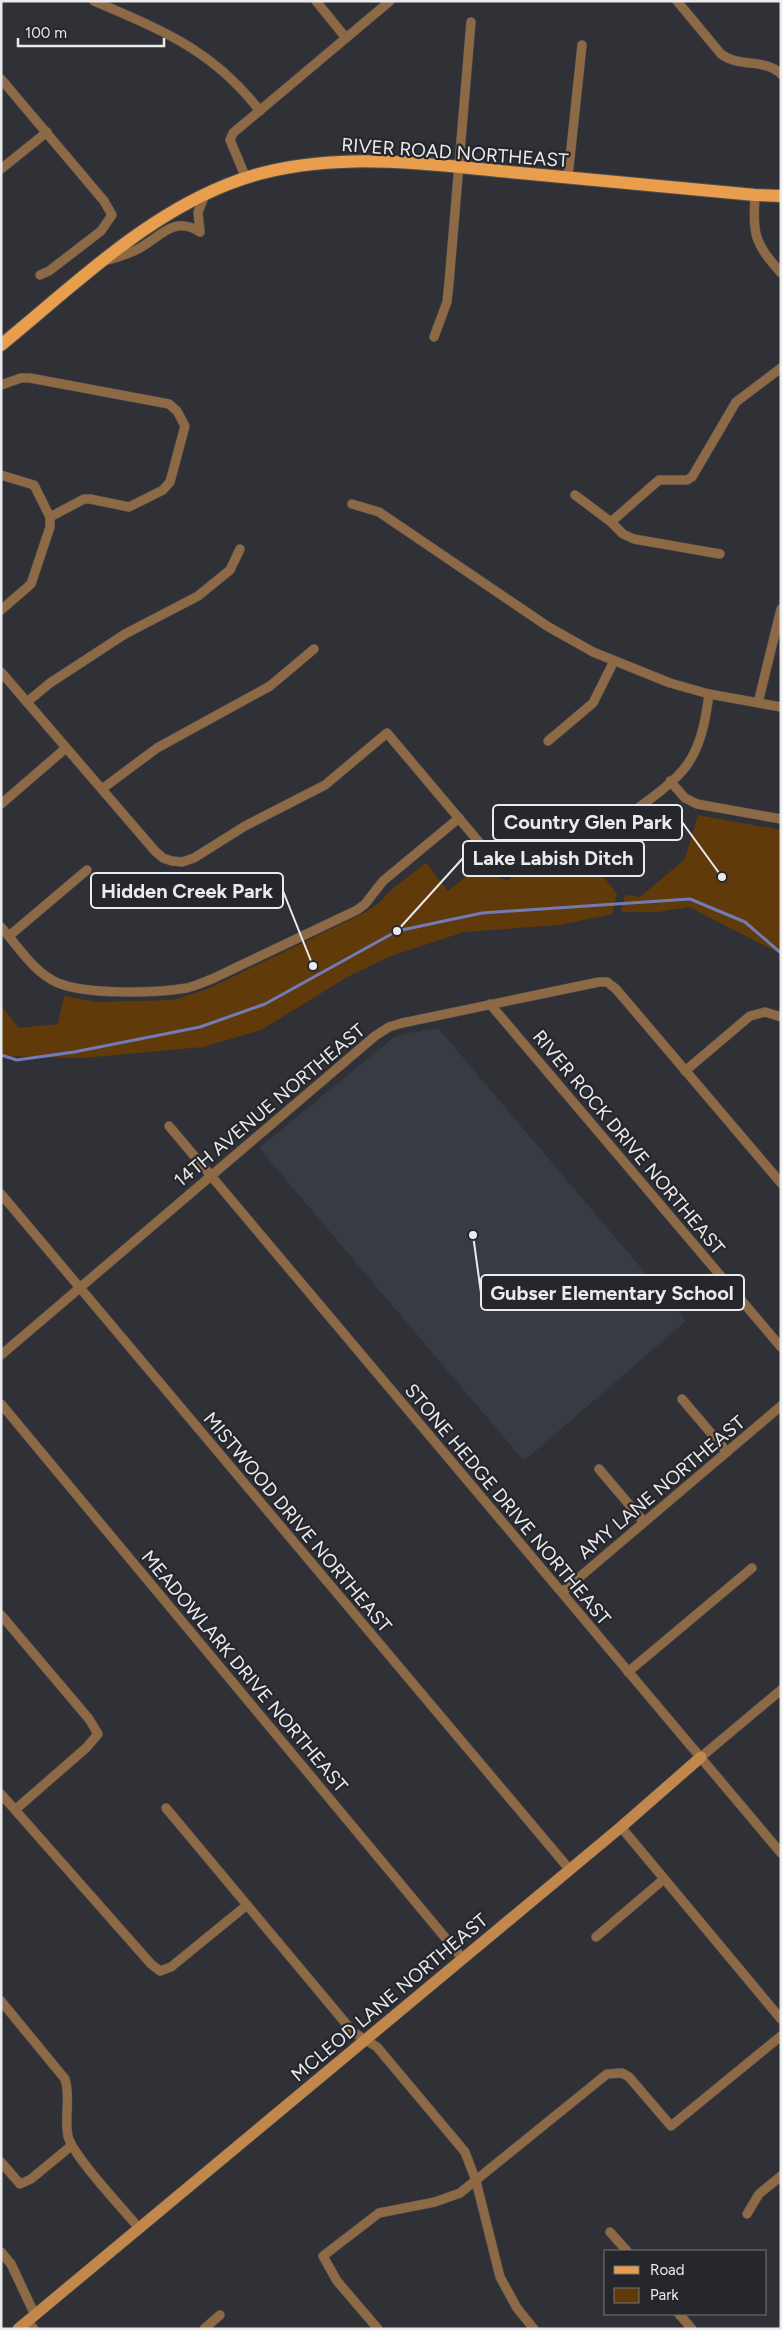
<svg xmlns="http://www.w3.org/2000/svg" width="782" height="2330" font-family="Figtree,sans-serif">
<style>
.built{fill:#383a44}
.green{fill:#613a0a}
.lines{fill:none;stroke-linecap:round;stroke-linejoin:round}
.stream{stroke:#727bb8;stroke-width:3}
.street-casing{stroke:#4e4f53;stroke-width:10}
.secondary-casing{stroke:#4e4f53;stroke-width:12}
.primary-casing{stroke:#4e4f53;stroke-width:14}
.street{stroke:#8d6945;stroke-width:9}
.secondary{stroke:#c1874b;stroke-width:11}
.primary{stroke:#e99e4d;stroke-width:12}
.labels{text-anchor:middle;stroke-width:4.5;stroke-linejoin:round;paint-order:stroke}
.street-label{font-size:19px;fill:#eaebee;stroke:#26272c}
.leader{fill:none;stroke:#eaebee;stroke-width:2}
.callout-dot{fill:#eaebee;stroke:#26272c;stroke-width:2}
.callout{fill:#26272c;stroke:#eaebee;stroke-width:2}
.callout-label{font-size:20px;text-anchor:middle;font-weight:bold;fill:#eaebee}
</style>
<rect width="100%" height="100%" fill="#303136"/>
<polygon class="built" points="438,1028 686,1321 524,1461 259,1148 393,1038 403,1034"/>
<g class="green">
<polygon points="698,815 781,830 781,954 689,907 658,912 621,912 625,895 640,897 685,859"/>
<path d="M 484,862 C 493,871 495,879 508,880 L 522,869 L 602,875 L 617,894 L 612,914 L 560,925 L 464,932 L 391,956 L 349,976 L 261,1030 L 203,1047 L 83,1058 L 1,1056 L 1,1006 L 19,1028 L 58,1024 L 64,996 L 96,1002 L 173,1000 L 210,988 L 364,913 L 379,903 L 393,888 L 426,863 L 448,891 Z"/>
</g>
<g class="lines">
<polyline class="stream" points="1,1055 17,1060 74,1052 200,1027 265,1004 397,931 482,913 690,899 745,922 781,953"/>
<g class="street-casing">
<g id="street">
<path d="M 94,1 C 163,31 212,49 260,111"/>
<polyline points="316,1 346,38"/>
<path d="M 677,1 L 721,54 C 739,68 765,58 781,74"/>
<polyline points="1,79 104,201 112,215 101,231 49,271 40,275"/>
<polyline points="1,169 47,132"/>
<polyline points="568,177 582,45"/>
<polyline points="246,178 230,140 233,133 390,1"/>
<path d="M 755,195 C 753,236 754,242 781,273"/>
<polyline points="200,232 198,212 205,195"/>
<path d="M 108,260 C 118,257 129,254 138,249 C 161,237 173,215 200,232"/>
<polyline points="434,337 447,302 449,283 471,22"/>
<polyline points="1,385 21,378 30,378 169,404 177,411 185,426 170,482 163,490 129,507 90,499 84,499 50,517"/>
<polyline points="1,475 34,485 50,517 50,527 31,584 1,610"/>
<polyline points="575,495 611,522 659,480 687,480 692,477 736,402 781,368"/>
<polyline points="352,504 379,512 547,626 593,652 670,683 709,694 781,707"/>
<polyline points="611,522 623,534 634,539 720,554"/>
<polyline points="1,672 155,851 163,858 172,861 182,862 194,858 245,826 325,785 387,733 489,854 504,862"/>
<polyline points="27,702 50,683 125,634 198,596 230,570 240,549"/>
<polyline points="758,703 781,609"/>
<polyline points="548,741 593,703 614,661"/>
<polyline points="670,781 685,798 697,804 781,819"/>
<polyline points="102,789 157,748 270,686 314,649"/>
<polyline points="1,804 66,748"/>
<path d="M 621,821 C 642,804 675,784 689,762 C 702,742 706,717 709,694"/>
<path d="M 1,927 C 18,946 34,973 58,983 C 87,995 156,993 187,988 C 195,986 204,982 212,979 L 357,910 L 365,904 L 383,881 L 459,818"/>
<polyline points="9,936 87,870"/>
<polyline points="490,1004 781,1347"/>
<polyline points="685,1071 750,1016 765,1012 781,1017"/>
<polyline points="169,1126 781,1853"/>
<polyline points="1,1194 570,1870"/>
<polyline points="1,1355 375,1036 389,1027 402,1023 599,982 607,982 616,989 781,1183"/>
<polyline points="682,1399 727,1452"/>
<polyline points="1,1404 463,1959"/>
<polyline points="599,1469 644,1522"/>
<polyline points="562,1592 781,1406"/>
<polyline points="1,1615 89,1719 98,1734 86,1748 16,1809"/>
<polyline points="628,1672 752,1568"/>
<polyline points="701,1757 781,1690"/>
<polyline points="1,1794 151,1964 160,1971 171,1967 247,1905"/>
<polyline points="166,1808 353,2032 377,2047 465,2152 476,2181 500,2277 517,2308 534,2329"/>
<polyline points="621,1827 781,2019"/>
<polyline points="596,1937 664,1879"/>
<path d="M 1,2001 L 65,2079 C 71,2098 64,2117 68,2136 C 72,2155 124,2210 139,2228"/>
<polyline points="1,2162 20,2184 31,2179 71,2146"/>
<polyline points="747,2214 759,2194 781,2176"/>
<polyline points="610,2232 627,2251"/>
<polyline points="1,2252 11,2264 35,2315"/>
<polyline points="679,2314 692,2329"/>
<polyline points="27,2321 34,2329"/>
<polyline points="204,2329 220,2315"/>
<polyline points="378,2329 337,2281 323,2256 379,2213 435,2202 460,2193 607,2074 622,2073 629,2077 671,2126 781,2036"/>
</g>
</g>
<g class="secondary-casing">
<polyline id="secondary" points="18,2329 621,1827 701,1757"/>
</g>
<g class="primary-casing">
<path id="primary" d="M 1,345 C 72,287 141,219 226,185 C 319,147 423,164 520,173 C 598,180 677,188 755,195 L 781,196"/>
</g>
<use href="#street" class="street"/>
<use href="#secondary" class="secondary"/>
<use href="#primary" class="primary"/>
</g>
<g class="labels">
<g class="street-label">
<text transform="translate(455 152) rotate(4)" y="7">RIVER ROAD NORTHEAST</text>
<text transform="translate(269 1105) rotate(-40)" y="7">14TH AVENUE NORTHEAST</text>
<text transform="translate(629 1142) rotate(50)" y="7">RIVER ROCK DRIVE NORTHEAST</text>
<text transform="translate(661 1487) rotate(-40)" y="7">AMY LANE NORTHEAST</text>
<text transform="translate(508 1504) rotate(50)" y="7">STONE HEDGE DRIVE NORTHEAST</text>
<text transform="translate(298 1522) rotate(50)" y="7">MISTWOOD DRIVE NORTHEAST</text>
<text transform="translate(245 1671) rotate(50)" y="7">MEADOWLARK DRIVE NORTHEAST</text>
<text transform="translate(389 1997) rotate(-40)" y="7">MCLEOD LANE NORTHEAST</text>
</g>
</g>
<path class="leader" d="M722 877L682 822M397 931L463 858M313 966L283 891M473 1235L481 1293"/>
<g class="callout-dot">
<circle cx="722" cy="877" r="5"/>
<circle cx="397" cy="931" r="5"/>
<circle cx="313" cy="966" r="5"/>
<circle cx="473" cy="1235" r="5"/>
</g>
<g class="callout">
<rect x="493" y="805" width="189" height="35" rx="5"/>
<rect x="463" y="841" width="181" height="35" rx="5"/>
<rect x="91" y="873" width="192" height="35" rx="5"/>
<rect x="481" y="1275" width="263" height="35" rx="5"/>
</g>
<g class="callout-label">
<text x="588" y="829">Country Glen Park</text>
<text x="553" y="865">Lake Labish Ditch</text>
<text x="187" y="898">Hidden Creek Park</text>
<text x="612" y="1300">Gubser Elementary School</text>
</g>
<rect width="782" height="2330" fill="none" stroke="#eaebee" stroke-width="5"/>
<rect x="604" y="2250" width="162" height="65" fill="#26272c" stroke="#74757a"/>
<rect x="614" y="2266" width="25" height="8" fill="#e99e4d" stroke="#74757a"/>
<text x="650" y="2275" font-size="15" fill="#eaebee">Road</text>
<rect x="614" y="2288" width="25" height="15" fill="#613a0a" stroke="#74757a"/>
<text x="650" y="2300" font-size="15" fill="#eaebee">Park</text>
<path d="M18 38v8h146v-8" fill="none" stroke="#eaebee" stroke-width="2.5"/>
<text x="25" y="38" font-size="15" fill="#eaebee" stroke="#26272c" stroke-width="4" paint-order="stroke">100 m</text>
</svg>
